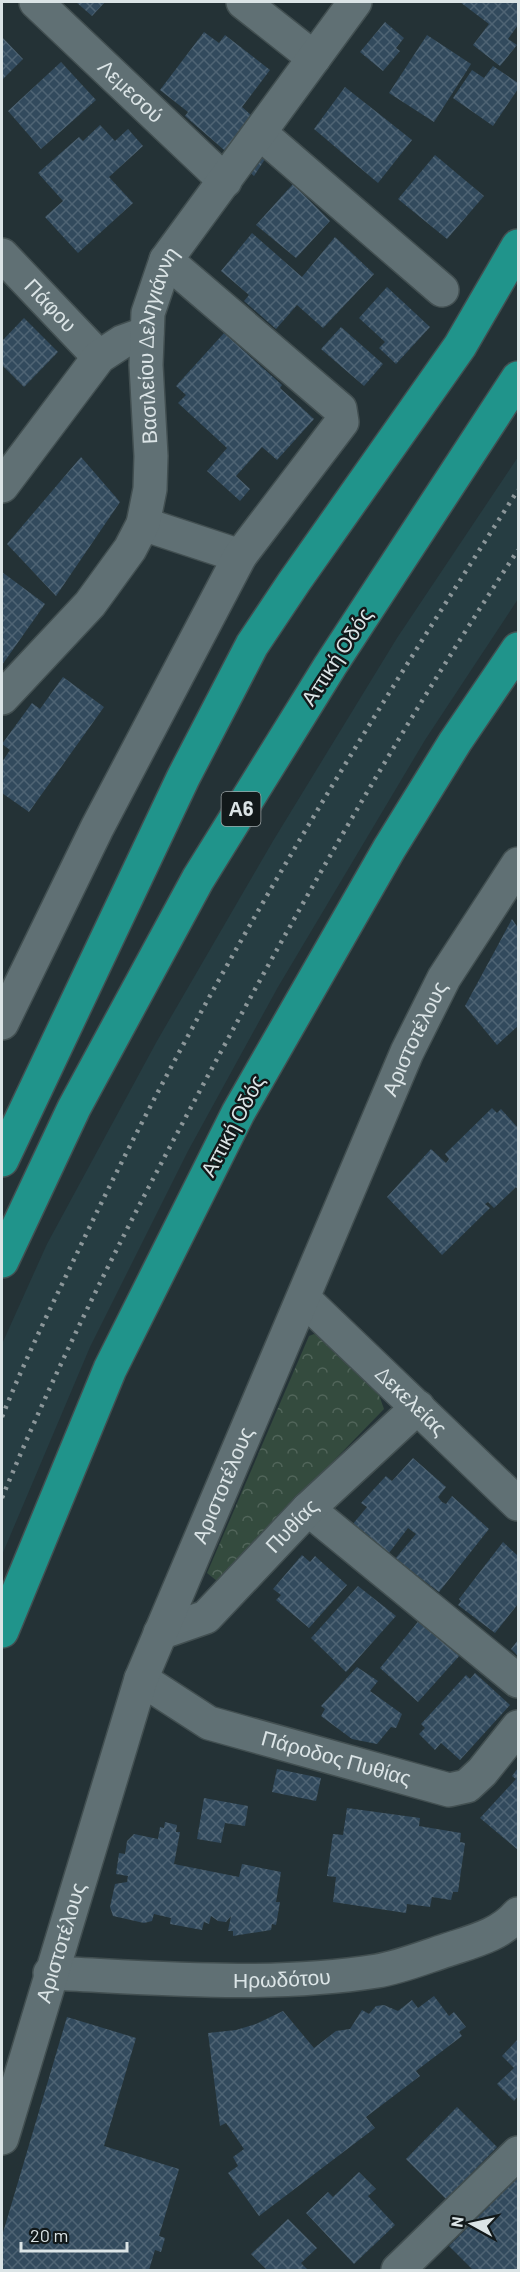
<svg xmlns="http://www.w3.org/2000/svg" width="520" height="2272" font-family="Barlow,sans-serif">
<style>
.built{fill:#263d42}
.forest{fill:url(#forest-crowns)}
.building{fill:url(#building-cross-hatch)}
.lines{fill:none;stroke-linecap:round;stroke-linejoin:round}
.minor-casing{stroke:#424f51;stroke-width:36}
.highway-casing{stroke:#424f51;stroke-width:36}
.minor{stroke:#607074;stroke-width:33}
.highway{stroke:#20948b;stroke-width:33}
.rail{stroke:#8b9699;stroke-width:4.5;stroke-dasharray:3 6;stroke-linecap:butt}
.labels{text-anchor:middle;stroke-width:5;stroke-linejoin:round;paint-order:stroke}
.shield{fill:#12191a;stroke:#9fa7a9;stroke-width:1.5}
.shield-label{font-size:20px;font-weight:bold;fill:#dbe4e6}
.street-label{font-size:21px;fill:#dbe4e6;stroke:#12191a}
</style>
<defs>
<pattern id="forest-crowns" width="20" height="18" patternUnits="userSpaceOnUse" patternTransform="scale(1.5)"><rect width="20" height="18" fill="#344b3e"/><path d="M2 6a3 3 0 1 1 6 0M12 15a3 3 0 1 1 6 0" fill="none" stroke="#51655a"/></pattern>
<pattern id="building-cross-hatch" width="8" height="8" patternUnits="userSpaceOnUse" patternTransform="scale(1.5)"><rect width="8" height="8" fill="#324a5d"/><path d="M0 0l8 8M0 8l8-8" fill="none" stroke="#4f6474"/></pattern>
</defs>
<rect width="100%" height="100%" fill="#243236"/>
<polygon class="built" points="518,457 518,599 425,740 278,987 188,1151 90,1347 2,1555 2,1344 47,1244 157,1041 273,841 397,638"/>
<polygon class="forest" points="314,1334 321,1337 379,1395 384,1409 217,1581 207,1573 309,1336"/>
<g class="building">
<polygon points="76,2 105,2 92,16"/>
<polygon points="460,2 518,2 518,25 508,39 517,45 500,66 473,45 489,24"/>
<polygon points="385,22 404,38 396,48 400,51 383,71 360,52"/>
<polygon points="204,32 219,43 225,35 270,70 242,107 278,139 254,176 185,116 188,112 160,90"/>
<polygon points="427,35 471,64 434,122 389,93"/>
<polygon points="2,37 23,59 2,80"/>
<polygon points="61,62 96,100 41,149 8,111"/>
<polygon points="493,66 518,83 518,89 493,126 453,98 472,70 484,78"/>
<polygon points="345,87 412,140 378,183 314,129"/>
<polygon points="100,125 115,141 128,129 143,146 109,177 133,203 78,253 45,217 63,201 38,173 79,137 83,141"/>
<polygon points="435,155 484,196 447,239 398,199"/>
<polygon points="293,184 330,221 296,258 256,225"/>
<polygon points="252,233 302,277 335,237 374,274 323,328 297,305 276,329 244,301 249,295 221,271"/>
<polygon points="387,287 430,327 396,364 379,348 385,342 359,318"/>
<polygon points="24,318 58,352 24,387 2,365 2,341"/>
<polygon points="341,327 383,364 364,386 321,349"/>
<polygon points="224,333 282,385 280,388 314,419 277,460 262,447 236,476 250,489 240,501 207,471 227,448 178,403 186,395 176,386"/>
<polygon points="81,457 120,502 56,596 7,544"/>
<polygon points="2,572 45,604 2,665"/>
<polygon points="63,677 104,707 29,812 2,793 2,762 10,750 2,744 32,703 40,709"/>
<polygon points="512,919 518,928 518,1026 497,1045 465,1006"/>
<polygon points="492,1108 497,1113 501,1109 518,1128 518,1190 516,1187 494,1208 488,1202 485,1204 490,1208 442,1255 387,1197 431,1149 446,1163 449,1159 445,1154"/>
<polygon points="413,1458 446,1487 438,1497 442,1502 446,1504 452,1496 489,1529 439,1592 395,1559 416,1534 408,1528 389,1553 352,1525 367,1507 361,1503 386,1476 392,1481"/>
<polygon points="503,1542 518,1556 518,1604 495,1633 458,1605 461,1601 459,1599"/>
<polygon points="302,1555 310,1562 315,1556 347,1585 309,1628 276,1600 281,1595 273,1589"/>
<polygon points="358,1586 396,1616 346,1672 311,1638"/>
<polygon points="421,1618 461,1654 418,1702 380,1668"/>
<polygon points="518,1640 518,1656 511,1649"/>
<polygon points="357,1667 378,1681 370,1691 402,1714 396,1728 391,1727 377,1744 352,1739 321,1716 325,1709 321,1706"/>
<polygon points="475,1673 510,1705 460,1760 441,1743 435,1750 419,1734 425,1728 421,1724 466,1675 470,1679"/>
<polygon points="518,1768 518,1850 480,1818 516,1779 512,1776"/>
<polygon points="277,1769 321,1778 316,1801 272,1792"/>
<polygon points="204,1798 248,1806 245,1826 225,1823 221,1843 197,1839"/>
<polygon points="347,1808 420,1818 419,1826 461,1833 460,1842 465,1843 458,1892 453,1892 451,1900 432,1897 430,1907 407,1904 406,1913 333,1902 336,1877 327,1876 333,1834 343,1835"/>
<polygon points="165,1822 177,1825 176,1832 180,1832 174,1864 239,1877 242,1864 281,1872 276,1902 280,1902 276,1925 272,1924 271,1930 233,1936 233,1931 228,1931 231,1916 226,1922 218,1921 211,1916 209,1924 204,1922 202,1930 170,1924 171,1918 154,1914 152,1921 144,1923 113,1916 110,1907 115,1884 127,1882 128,1876 116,1874 119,1853 125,1854 127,1841 134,1834 158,1839 160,1827 164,1828"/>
<polygon points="434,1996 449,2016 454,2012 466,2027 459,2032 462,2036 416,2071 420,2076 366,2117 375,2128 259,2216 228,2173 238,2166 233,2157 244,2149 226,2123 220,2126 208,2033 236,2030 256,2024 283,2011 314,2048 336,2031 350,2029 362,2010 369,2014 376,2006 384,2005 398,2011 412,2000 418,2008"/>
<polygon points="67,2017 136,2038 104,2146 179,2169 159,2236 165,2238 161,2252 155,2250 149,2270 2,2270 2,2236"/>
<polygon points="518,2039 518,2096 514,2101 497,2084 514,2068 502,2056"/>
<polygon points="457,2107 497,2147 446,2199 406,2159"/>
<polygon points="359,2172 376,2189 368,2196 395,2225 354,2264 306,2213 328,2192 333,2197"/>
<polygon points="517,2178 518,2270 473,2270 449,2246"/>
<polygon points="288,2219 317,2248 301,2263 308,2270 267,2270 251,2254"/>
</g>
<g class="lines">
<g class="minor-casing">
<g id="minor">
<path id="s1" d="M 36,2 L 225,181"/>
<polyline points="243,2 314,58"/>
<polyline points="260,133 442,290"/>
<path id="s2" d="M 2,255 L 99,357"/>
<polyline points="2,486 99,357 122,342 147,333"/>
<polyline points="143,524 240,556"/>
<path id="s3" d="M 2,698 L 90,604 L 130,549 L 143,524 L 150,489 L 151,456 L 146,365 L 148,313 L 166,260 L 355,2"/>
<polyline points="2,1023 97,828 240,556 342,422 340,409 166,260"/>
<path id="s4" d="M 304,1299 L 518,1504"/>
<polyline points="308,1509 518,1681"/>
<path id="s5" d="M 160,1633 L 206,1617 L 308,1509 L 418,1407"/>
<path id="s6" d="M 141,1679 L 209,1723 L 449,1790 L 467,1786 L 482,1772 L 518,1727"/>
<path id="s7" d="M 50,1973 C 158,1978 269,1988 377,1971 C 401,1967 425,1957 447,1950 C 474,1941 500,1935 518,1914"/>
<path id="s8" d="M 2,2138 L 141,1679 L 407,1052 L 444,978 L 518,864"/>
<polyline points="398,2270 518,2153"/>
</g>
</g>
<g class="highway-casing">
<g id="highway">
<polyline points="2,1160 183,778 252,645 294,582 460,346 518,246"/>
<polyline points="2,1261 74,1108 198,879 330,666 518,378"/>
<polyline points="2,1631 110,1369 238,1113 389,849 455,742 518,649"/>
</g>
</g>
<use href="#minor" class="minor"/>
<use href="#highway" class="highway"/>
<g class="rail">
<path d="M 2,1417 C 25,1359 53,1303 80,1247 C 206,983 360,735 518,490"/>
<path d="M 2,1498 C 64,1347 139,1203 217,1059 C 311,885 409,715 518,550"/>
</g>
</g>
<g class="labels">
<rect class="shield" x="221.5" y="792" width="39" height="34" rx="4.5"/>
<g class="shield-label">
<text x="241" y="816">Α6</text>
</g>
<g class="street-label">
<text dy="7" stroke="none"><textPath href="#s1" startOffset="130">Λεμεσού</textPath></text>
<text dy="7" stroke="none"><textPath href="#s2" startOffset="70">Πάφου</textPath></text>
<text dy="7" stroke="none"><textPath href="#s3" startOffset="406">Βασιλείου Δεληγιάννη</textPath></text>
<text transform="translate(337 657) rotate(-57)" y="7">Αττική Οδός</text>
<text dy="7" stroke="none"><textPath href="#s8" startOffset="1176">Αριστοτέλους</textPath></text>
<text transform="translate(233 1126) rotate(-62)" y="7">Αττική Οδός</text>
<text dy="7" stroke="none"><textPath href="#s4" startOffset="148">Δεκελείας</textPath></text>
<text dy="7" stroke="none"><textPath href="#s8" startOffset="690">Αριστοτέλους</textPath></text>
<text dy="7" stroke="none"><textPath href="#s5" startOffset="174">Πυθίας</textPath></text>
<text dy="7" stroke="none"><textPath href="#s6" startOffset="213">Πάροδος Πυθίας</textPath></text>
<text dy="7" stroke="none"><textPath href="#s8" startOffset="204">Αριστοτέλους</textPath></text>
<text dy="7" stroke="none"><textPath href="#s7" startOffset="232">Ηρωδότου</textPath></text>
</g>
</g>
<rect width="520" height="2272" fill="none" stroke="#dbe4e6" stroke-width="6"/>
<g transform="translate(472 2224) rotate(278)" stroke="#12191a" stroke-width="4.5" paint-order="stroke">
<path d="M0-4.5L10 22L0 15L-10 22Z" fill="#dbe4e6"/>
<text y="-9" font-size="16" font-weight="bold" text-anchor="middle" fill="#dbe4e6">N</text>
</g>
<path d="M21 2242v9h106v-9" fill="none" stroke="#dbe4e6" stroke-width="3"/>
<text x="30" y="2242" font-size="18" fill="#dbe4e6" stroke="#12191a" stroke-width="4.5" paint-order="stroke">20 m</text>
</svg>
